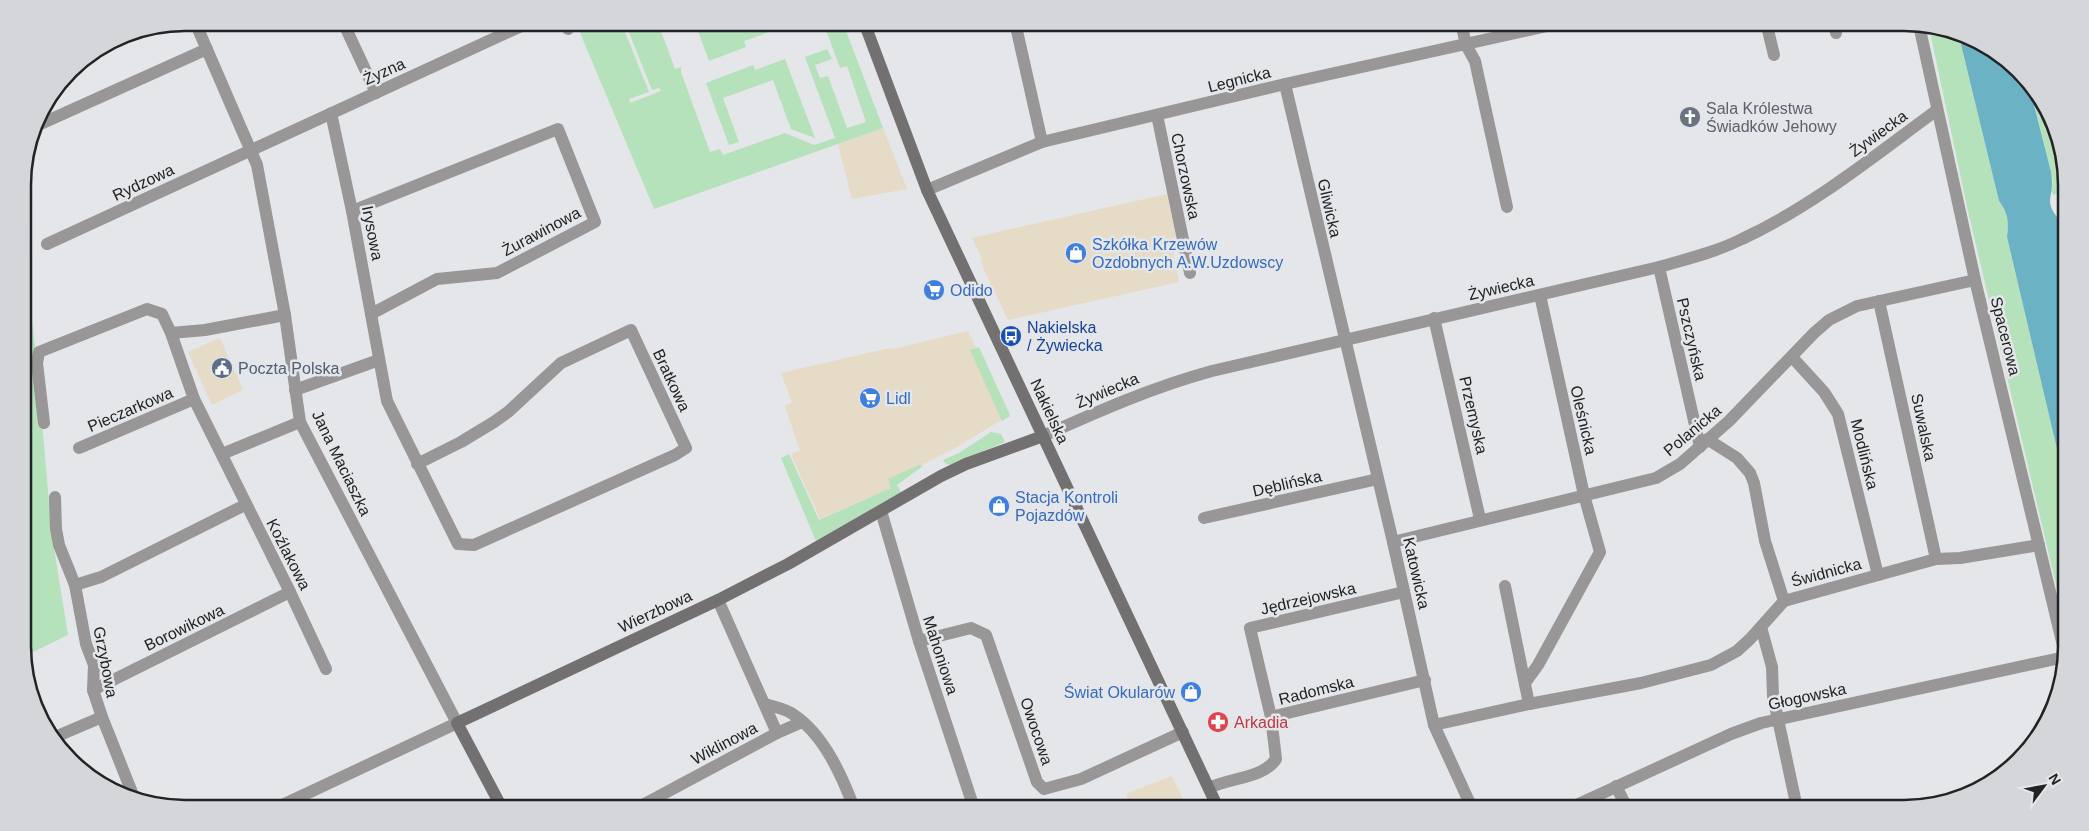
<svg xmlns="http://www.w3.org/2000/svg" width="2089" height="831" font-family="Helvetica,sans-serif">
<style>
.commercial{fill:#e5dbc6}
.green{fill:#b5e1bb}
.water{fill:#6bb3c4}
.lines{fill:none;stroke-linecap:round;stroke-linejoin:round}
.street{stroke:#989697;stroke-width:12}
.secondary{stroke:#737071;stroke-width:12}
.labels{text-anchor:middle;stroke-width:5;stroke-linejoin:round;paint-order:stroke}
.street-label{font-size:16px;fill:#222324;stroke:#e4e6e9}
.worship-label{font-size:16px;fill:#5b616d;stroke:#e4e6e9;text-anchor:start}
.shop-label{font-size:16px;fill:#366cbe;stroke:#e4e6e9;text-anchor:start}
.transit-label{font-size:16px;fill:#164399;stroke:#e4e6e9;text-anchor:start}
.service-label{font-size:16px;fill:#4e5e75;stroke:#e4e6e9;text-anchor:start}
.health-label{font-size:16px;fill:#be3a42;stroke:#e4e6e9;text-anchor:start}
.rim{fill:none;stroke:#222324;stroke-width:2.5}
</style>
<rect width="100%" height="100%" fill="#e4e6e9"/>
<g class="commercial">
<polygon points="883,128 907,189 852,199 838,144"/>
<polygon points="1167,194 1176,236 1171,245 1179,282 1008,320 981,263 982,259 972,238"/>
<polygon points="968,331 1008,416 955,448 923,464 891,488 820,519 791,454 800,450 785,406 792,402 781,373 890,348 893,349"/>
<polygon points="220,338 243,390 212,405 188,352"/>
<polygon points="1172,776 1187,808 1128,808 1131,807 1126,794"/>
</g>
<g class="green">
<polygon points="576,23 635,23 623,27 649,92 629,99 630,103 661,91 659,88 652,90 628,30 650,23 658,23 675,69 681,67 681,72 710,152 720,149 723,155 785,133 814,145 835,138 805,57 827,49 832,59 815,65 820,78 828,76 847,128 866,122 847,66 840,68 825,27 843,23 883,128 654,209"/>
<polygon points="695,23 773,23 775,30 744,41 746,47 709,61"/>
<path d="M 1929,27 L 1958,32 L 1999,201 C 2008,213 2009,222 2007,237 L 2066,487 L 2066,627 L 1968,211 Z"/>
<polygon points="785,59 815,138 791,129 773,80 723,98 739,142 729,145 706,83 753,65 755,70"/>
<polygon points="2029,82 2050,113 2065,163 2065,178 2062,172 2059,173 2061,191 2054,195 2051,192 2053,181 2051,172"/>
<polygon points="23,249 36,354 52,536 68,635 25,656"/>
<polygon points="979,347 1009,413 1010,416 1002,421 970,350"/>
<polygon points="991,432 1001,434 1005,442 951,465 946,464 943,460 959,453"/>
<polygon points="789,454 819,520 891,488 888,479 919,465 923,466 897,485 901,492 816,541 781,458"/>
</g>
<path class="water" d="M 1958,32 L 2028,81 L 2051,172 C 2056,200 2039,200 2065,226 L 2066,487 L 2007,237 C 2009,222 2008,213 1999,201 Z"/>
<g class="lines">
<g class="street">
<polyline points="195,22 257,165 285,315 300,422 457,723 276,808"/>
<polyline points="343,22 376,93"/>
<polyline points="565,22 568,29"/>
<polyline points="1015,22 1042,142"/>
<polyline points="1461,22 1466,45 1475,61 1507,207"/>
<polyline points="1766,22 1774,55"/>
<polyline points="1834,22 1836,33"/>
<polyline points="1919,25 1975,280 2065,654"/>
<polyline points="1285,84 1393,542 1434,725 1472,808"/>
<polyline points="331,113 352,211 387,401 458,544 474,545 675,455 686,448 631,330 561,363 508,412 494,422 461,442 417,464"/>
<polyline points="1157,115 1190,273"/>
<polyline points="36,126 207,49"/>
<polyline points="927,190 1042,142 1285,84 1565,22"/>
<polyline points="352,211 558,129 595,222 497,273 437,279 371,314"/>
<polyline points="47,244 530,22"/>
<polyline points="1659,267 1700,447"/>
<polyline points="1879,301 1936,559"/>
<polyline points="1434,318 1480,519"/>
<polyline points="171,333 205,330 285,315"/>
<polyline points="1792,357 1824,392 1838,414 1878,575"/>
<polyline points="295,390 379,360"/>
<polyline points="44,423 37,363 39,352 147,309 162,314 171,333 194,399 290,592 326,669"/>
<path d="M 1043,436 C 1099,411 1153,387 1212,371 L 1659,267 C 1687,259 1716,252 1742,239 C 1813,206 1874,156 1937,110"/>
<polyline points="1707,439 1737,458 1750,473 1754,483 1765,541 1784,601"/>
<polyline points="79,448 194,399"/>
<polyline points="222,454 300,422"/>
<polyline points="55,497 56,529 59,545 75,585 86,644 94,665 93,690 102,717 135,800"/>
<polyline points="881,511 919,641 974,808"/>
<polyline points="1204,518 1378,479"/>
<polyline points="1393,542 1656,478 1680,464 1729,421 1814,333 1829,320 1857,306 1975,280"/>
<polyline points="75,585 101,577 245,505"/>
<polyline points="1505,586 1529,704"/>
<polyline points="1761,627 1772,667 1773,696 1797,808"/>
<polyline points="919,641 971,628 986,635 1037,782 1044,789 1081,779 1183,732"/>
<polyline points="1525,683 1538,665 1600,552 1584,495 1540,295"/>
<polyline points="93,690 290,592"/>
<path d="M 765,704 C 774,707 787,709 794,715 C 824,735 842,776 854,808"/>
<polyline points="1271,717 1425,680"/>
<polyline points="1434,725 1529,704 1641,683 1711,665 1737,651 1750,639 1784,601 1936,559 1960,558 2039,545"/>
<polyline points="777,733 802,722"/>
<polyline points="55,737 102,717"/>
<polyline points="1616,786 1627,808"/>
<path d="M 1209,788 C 1229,778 1264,778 1276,759 L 1271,717 L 1250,628 L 1404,592"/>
<polyline points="637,808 777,733 718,600"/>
<polyline points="1570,808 1731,734 1761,723 2065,657"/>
</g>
<g class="secondary">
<polyline points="864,22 927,190 1218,808"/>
<polyline points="502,808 457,723 718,600 788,564 941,476 966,464 1043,436"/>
</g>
</g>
<defs>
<g id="church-disc" transform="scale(1.125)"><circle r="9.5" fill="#6b7280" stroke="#e4e6e9"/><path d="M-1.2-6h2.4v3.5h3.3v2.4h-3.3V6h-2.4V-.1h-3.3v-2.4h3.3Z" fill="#fff"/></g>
<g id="shop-disc" transform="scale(1.125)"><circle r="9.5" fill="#3f7fe0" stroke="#e4e6e9"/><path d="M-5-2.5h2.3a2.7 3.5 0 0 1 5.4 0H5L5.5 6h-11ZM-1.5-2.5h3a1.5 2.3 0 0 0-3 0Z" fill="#fff"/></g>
<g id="supermarket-disc" transform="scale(1.125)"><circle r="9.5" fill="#3f7fe0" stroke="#e4e6e9"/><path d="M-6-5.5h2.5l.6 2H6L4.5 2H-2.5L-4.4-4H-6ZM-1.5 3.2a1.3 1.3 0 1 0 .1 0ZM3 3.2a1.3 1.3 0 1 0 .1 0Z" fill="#fff"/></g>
<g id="bus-disc" transform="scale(1.125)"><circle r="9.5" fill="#1a4fb4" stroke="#e4e6e9"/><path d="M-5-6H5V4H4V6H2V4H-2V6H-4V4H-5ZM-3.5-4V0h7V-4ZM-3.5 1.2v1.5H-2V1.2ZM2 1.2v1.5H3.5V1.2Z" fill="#fff"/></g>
<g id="civic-disc" transform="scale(1.125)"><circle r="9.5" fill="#5c6f8a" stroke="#e4e6e9"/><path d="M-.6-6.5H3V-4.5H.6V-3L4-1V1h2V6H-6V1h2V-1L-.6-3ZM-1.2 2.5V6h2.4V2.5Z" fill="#fff"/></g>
<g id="pharmacy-disc" transform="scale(1.125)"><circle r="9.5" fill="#e0444e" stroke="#e4e6e9"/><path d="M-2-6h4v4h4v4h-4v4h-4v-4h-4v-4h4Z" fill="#fff"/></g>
</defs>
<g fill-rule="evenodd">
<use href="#church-disc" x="1690" y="117"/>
<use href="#shop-disc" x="1076" y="253"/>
<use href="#supermarket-disc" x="934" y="290"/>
<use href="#bus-disc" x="1011" y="336"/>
<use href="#civic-disc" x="222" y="368"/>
<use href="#supermarket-disc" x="870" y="398"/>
<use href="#shop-disc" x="999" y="506"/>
<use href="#shop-disc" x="1191" y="692"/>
<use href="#pharmacy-disc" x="1218" y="722"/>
</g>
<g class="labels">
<g class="street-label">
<text transform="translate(384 71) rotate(-24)" y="6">Żyzna</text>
<text transform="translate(1239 79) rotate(-14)" y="6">Legnicka</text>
<text transform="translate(1878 133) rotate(-36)" y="6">Żywiecka</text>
<text transform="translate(1186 176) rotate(78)" y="6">Chorzowska</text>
<text transform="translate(143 182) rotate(-25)" y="6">Rydzowa</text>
<text transform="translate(1330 208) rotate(77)" y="6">Gliwicka</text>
<text transform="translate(541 231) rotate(-28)" y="6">Żurawinowa</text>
<text transform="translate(373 233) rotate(79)" y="6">Irysowa</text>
<text transform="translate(1501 287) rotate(-13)" y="6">Żywiecka</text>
<text transform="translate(2006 336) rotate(76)" y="6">Spacerowa</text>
<text transform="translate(1692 339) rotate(77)" y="6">Pszczyńska</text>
<text transform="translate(672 380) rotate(65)" y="6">Bratkowa</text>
<text transform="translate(1107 390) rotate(-23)" y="6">Żywiecka</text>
<text transform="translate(130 409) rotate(-23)" y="6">Pieczarkowa</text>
<text transform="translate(1050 411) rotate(65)" y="6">Nakielska</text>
<text transform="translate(1474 415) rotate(77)" y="6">Przemyska</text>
<text transform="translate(1584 420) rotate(77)" y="6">Oleśnicka</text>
<text transform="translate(1924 427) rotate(78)" y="6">Suwalska</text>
<text transform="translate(1692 430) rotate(-40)" y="6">Polanicka</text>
<text transform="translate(1865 454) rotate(76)" y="6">Modlińska</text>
<text transform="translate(342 463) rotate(64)" y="6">Jana Maciaszka</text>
<text transform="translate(1287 483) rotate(-13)" y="6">Dęblińska</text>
<text transform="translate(289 554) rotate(63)" y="6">Koźlakowa</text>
<text transform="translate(1826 572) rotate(-15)" y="6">Świdnicka</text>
<text transform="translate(1417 573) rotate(77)" y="6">Katowicka</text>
<text transform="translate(1308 598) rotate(-13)" y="6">Jędrzejowska</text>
<text transform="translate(655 611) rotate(-25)" y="6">Wierzbowa</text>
<text transform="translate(184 627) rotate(-26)" y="6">Borowikowa</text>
<text transform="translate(941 655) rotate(72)" y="6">Mahoniowa</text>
<text transform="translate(106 662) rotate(79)" y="6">Grzybowa</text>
<text transform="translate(1316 690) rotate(-14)" y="6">Radomska</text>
<text transform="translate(1807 696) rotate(-12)" y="6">Głogowska</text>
<text transform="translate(1037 731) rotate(71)" y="6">Owocowa</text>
<text transform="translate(724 743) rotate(-28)" y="6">Wiklinowa</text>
</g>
<g class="worship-label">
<text x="1706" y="114">Sala Królestwa<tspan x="1706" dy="18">Świadków Jehowy</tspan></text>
</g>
<g class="shop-label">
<text x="1092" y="250">Szkółka Krzewów<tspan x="1092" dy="18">Ozdobnych A.W.Uzdowscy</tspan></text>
<text x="950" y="296">Odido</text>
<text x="886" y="404">Lidl</text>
<text x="1015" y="503">Stacja Kontroli<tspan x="1015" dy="18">Pojazdów</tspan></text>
<text x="1175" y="698" text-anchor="end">Świat Okularów</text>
</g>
<g class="transit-label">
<text x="1027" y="333">Nakielska<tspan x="1027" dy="18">/ Żywiecka</tspan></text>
</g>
<g class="service-label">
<text x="238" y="374">Poczta Polska</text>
</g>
<g class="health-label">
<text x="1234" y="728">Arkadia</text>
</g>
</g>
<path d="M0 0H2089V831H0ZM185 31H1904A154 154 0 0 1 2058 185V646A154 154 0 0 1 1904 800H185A154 154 0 0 1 31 646V185A154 154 0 0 1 185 31Z" fill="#d4d6d9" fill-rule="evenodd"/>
<path class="rim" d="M185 31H1904A154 154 0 0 1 2058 185V646A154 154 0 0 1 1904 800H185A154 154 0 0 1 31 646V185A154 154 0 0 1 185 31Z"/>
<g transform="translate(2044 786) rotate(58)" stroke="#e4e6e9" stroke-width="4" paint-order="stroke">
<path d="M0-4L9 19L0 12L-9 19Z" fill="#222324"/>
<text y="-8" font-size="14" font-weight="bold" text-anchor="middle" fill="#222324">N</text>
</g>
</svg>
